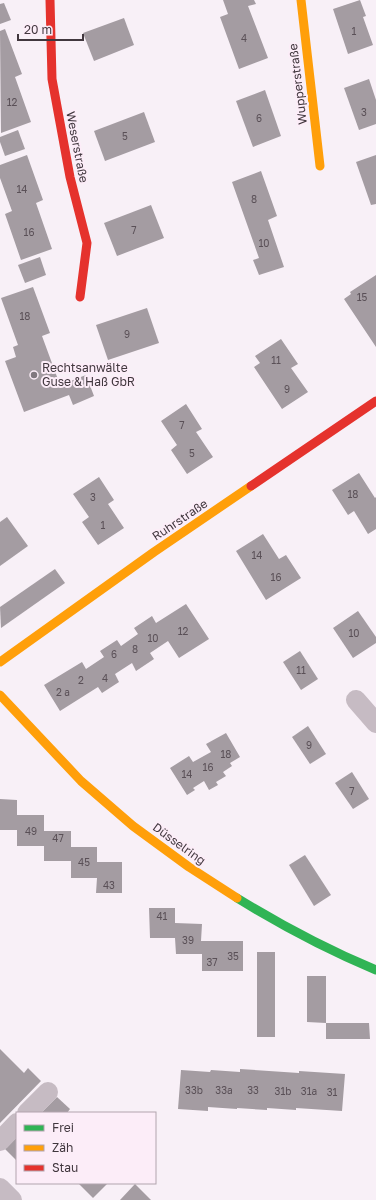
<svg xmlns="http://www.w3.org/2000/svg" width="376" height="1200" font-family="'Golos Text',sans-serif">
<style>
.building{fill:#a49ca2}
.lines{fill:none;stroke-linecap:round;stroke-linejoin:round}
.street{stroke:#c6bbc3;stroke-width:20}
.fast{stroke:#30b455;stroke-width:9}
.slow{stroke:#ff9f0a;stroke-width:9}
.jam{stroke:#e5322d;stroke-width:9}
.poi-dot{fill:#81787f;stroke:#fcedf8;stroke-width:1.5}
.labels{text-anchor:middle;stroke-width:4;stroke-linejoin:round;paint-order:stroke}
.number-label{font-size:10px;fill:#5a5057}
.street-label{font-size:12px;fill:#41373e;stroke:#fcedf8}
.poi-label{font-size:12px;fill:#41373e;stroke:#fcedf8;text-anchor:start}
</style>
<rect width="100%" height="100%" fill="#f8f0f7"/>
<g class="building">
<polygon points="223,0 254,0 256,4 248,6 268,58 239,69 220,17 228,14"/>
<polygon points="360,0 366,16 363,17 373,45 348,54 333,9"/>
<polygon points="4,3 11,20 0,24 0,4"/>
<polygon points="124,18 134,45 94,61 83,33"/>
<polygon points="5,29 22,74 15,77 31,122 1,133 0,31"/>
<polygon points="369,79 376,100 376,124 359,130 344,88"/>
<polygon points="265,90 281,136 253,147 236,101"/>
<polygon points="144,112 155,142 105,161 94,131"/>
<polygon points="18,130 25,149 5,156 0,142 0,137"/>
<polygon points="27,155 43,200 36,203 52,249 21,260 5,214 12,211 0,178 0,165"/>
<polygon points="376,155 376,204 371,205 356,162"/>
<polygon points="261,171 277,216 268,220 284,267 259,275 253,260 259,258 232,182"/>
<polygon points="151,205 164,238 117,256 104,223"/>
<polygon points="40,257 46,275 25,283 18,265"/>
<polygon points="376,275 376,347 344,299 351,294 350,292"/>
<polygon points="33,287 50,333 42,336 60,385 86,375 94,396 73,405 69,395 24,412 5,361 16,357 13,347 18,345 1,298"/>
<polygon points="147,308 159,343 108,360 96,325"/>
<polygon points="281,339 298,364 291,368 308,392 282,409 254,367 260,363 255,356"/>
<polygon points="186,404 202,429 196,432 213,457 187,474 171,450 177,445 161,421"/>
<polygon points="359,473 375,498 376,497 376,529 368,534 354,511 348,515 332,490"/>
<polygon points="99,477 114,500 108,504 124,528 98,545 82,522 89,517 73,494"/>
<polygon points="7,517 28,546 0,566 0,522"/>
<polygon points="263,534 279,559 286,555 301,578 266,600 236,551"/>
<polygon points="55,569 65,583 1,628 0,607"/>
<polygon points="186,604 209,639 179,658 168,641 150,653 154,659 136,671 132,663 115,674 119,682 102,693 98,687 60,711 44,685 82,662 86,669 104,657 100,651 117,640 121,646 138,634 134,628 152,616 156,623"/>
<polygon points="358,611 376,637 376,643 353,658 333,628"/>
<polygon points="300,651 318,679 301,690 283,662"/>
<polygon points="308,726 326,754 310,764 292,737"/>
<polygon points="226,733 240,757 230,763 232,766 223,772 226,776 216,782 218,785 209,790 204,781 193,788 195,790 187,795 170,768 189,756 193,762 211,752 206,744"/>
<polygon points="352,772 369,799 353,809 335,783"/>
<polygon points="0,799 17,800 17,815 44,815 44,831 71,831 71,847 97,847 97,862 122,862 122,893 96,893 97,878 71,878 71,861 44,861 44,846 17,846 17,830 0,830"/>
<polygon points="305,855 331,895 314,906 289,865"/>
<polygon points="149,908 175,908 175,923 202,924 201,941 243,941 243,971 202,971 202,954 176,954 175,938 150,938"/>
<rect x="257" y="952" width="18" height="85"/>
<polygon points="307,976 326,976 326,1023 307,1022"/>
<polygon points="326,1023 369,1023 370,1039 326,1039"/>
<polygon points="0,1049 24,1073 28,1068 41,1081 0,1123"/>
<polygon points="240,1069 299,1073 299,1071 345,1074 342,1111 296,1108 296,1110 267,1108 267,1110 237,1108 237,1109 208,1107 208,1111 178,1109 181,1070 210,1072 211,1070 240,1072"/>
<polygon points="57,1097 70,1109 67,1113 41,1113"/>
<polygon points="17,1137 17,1161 5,1149"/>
<polygon points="78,1183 108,1183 93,1198"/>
<polygon points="135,1184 151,1200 120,1200"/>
</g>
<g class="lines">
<g class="street">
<polyline points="356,700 376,723"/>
<polyline points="27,1113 48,1092"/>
<polyline points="0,1141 17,1123"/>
<polyline points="0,1188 12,1200"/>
</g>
<path class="fast" d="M 237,898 C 281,925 328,950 376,970"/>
<g class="slow">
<polyline points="301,0 320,166"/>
<polyline points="0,662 154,552 251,486"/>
<polyline points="0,695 81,781 133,826 189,867 237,898"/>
</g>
<g class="jam">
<polyline points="50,0 52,79 70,177 87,243 80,297"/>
<polyline points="251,486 376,401"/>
</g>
</g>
<circle class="poi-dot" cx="34" cy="375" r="4"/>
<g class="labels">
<g class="number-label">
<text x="354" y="35">1</text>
<text x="244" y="42">4</text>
<text x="12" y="106">12</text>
<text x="364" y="116">3</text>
<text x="259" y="122">6</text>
<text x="125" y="140">5</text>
<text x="22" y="193">14</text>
<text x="254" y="203">8</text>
<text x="134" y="234">7</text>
<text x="29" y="236">16</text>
<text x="264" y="247">10</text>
<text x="362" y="301">15</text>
<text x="25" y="320">18</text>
<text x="127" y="338">9</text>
<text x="276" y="364">11</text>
<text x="287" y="393">9</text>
<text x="182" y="429">7</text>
<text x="192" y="457">5</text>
<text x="353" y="498">18</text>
<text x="93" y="501">3</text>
<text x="103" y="529">1</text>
<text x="257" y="559">14</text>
<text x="276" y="581">16</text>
<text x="183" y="635">12</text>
<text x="354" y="637">10</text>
<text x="153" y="642">10</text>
<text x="135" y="653">8</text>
<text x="114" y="658">6</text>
<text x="301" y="674">11</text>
<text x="105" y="682">4</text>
<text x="81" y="684">2</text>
<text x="63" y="696">2 a</text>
<text x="309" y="749">9</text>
<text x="226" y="758">18</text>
<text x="208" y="771">16</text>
<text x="187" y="778">14</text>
<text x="352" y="795">7</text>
<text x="31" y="835">49</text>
<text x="58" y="842">47</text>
<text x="84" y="866">45</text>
<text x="109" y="889">43</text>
<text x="162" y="920">41</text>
<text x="188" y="944">39</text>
<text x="233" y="960">35</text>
<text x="212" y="966">37</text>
<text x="194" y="1094">33b</text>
<text x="224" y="1094">33a</text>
<text x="253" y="1094">33</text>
<text x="283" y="1095">31b</text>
<text x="309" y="1095">31a</text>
<text x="332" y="1096">31</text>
</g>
<g class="street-label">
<text transform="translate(298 84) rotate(-97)" y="4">Wupperstraße</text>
<text transform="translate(77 147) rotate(79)" y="4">Weserstraße</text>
<text transform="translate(180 520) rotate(-34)" y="4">Ruhrstraße</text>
<text transform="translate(179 844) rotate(36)" y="4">Düsselring</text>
</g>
<g class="poi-label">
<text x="42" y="372">Rechtsanwälte<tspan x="42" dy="14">Guse &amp; Haß GbR</tspan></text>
</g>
</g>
<rect x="16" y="1112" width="140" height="72" fill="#fcedf8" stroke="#b1a4ae"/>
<rect x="24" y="1125" width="20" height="6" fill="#30b455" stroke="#b1a4ae"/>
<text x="52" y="1132" font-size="12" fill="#41373e">Frei</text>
<rect x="24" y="1145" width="20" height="6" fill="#ff9f0a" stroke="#b1a4ae"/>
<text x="52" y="1152" font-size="12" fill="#41373e">Zäh</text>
<rect x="24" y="1165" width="20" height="6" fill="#e5322d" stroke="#b1a4ae"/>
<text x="52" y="1172" font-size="12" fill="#41373e">Stau</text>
<path d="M18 34v6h65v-6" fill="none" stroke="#41373e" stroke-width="2"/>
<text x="24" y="34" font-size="12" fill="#41373e" stroke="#fcedf8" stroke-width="3" paint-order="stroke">20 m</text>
</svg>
